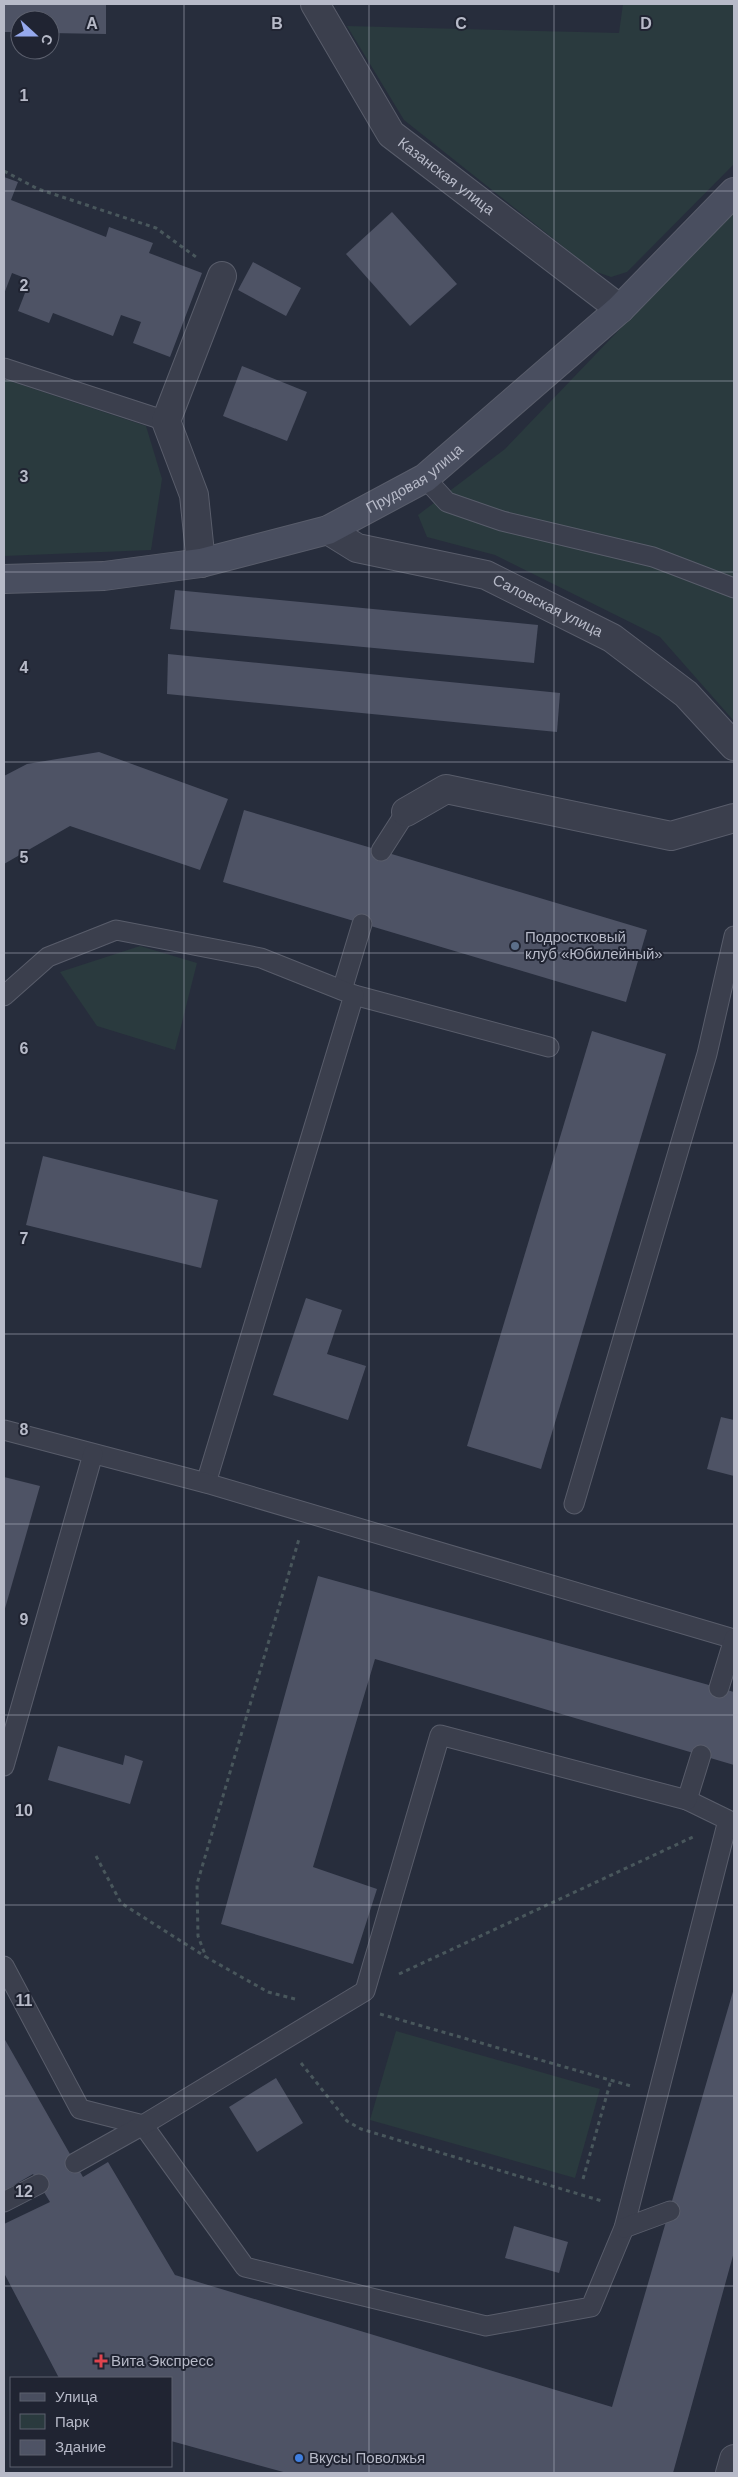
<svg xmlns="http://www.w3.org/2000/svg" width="738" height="2477" font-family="Arial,sans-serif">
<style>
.green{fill:#2a3a3e}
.building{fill:#4e5365}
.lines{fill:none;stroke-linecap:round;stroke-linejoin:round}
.service-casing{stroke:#595d6b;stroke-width:21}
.minor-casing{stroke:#595d6b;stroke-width:30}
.secondary-casing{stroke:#595d6b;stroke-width:30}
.path{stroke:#49575c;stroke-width:3;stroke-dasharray:4 4;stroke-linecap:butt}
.service{stroke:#3b3f4d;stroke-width:19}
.minor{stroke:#3b3f4d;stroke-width:28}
.secondary{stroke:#494e5f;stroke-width:28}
.grid{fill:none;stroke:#b7bac8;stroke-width:1;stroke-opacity:0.55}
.service-dot{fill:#5c6f8a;stroke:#202432;stroke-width:2}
.health-dot{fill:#e0444e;stroke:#202432;stroke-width:2}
.shop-dot{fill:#3f7fe0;stroke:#202432;stroke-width:2}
.labels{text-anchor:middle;stroke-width:4;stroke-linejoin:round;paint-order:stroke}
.street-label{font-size:15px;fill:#b7bac8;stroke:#202432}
.poi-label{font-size:15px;fill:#b7bac8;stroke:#202432;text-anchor:start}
.grid-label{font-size:16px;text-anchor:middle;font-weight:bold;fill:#b7bac8;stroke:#202432;stroke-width:4;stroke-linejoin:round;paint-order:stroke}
</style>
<rect width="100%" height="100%" fill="#272d3c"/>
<g class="green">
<polygon points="623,4 734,4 734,164 627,272 611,277 594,271 404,120 347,26 619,33"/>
<polygon points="734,212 734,721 660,637 495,555 427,537 418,515 505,449 689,257"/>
<polygon points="4,379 146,426 162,479 151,550 4,556"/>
<polygon points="140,946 197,963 175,1050 97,1026 60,972"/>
<polygon points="396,2031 600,2089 575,2178 370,2120"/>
</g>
<g class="building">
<polygon points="4,4 106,4 106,34 50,33 50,20 20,20 20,32 4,32"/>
<polygon points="4,177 18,182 11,200 106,237 109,227 153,243 149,253 202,273 170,357 133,343 141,322 121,315 113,336 53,313 49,323 18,311 30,280 12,273 4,294"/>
<polygon points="392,212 457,284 410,326 346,254"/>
<polygon points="253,262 301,288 286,316 238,290"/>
<polygon points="242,366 307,392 287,441 223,416"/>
<polygon points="175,590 538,625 534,663 170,629"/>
<polygon points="168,654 560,693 557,732 167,694"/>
<polygon points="99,752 228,799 200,870 70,826 4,864 4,776 27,764"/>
<polygon points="244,810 647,930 626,1002 223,882"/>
<polygon points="592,1031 666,1054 541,1469 467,1446"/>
<polygon points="43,1156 218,1200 201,1268 26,1225"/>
<polygon points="306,1298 342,1310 327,1354 366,1366 348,1420 273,1395"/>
<polygon points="721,1417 734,1420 734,1476 707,1469"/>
<polygon points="4,1477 40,1486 4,1612"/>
<polygon points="318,1576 734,1692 734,1765 375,1659 313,1867 377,1889 353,1964 221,1924"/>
<polygon points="58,1746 123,1765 125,1755 143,1761 130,1804 48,1780"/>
<polygon points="734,1988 734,2252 673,2473 287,2473 171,2441 171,2378 59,2378 4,2273 4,2224 50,2202 33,2174 4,2191 4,2038 83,2177 108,2162 175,2275 612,2407"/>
<polygon points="276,2078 303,2123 257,2152 229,2107"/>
<polygon points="514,2226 568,2242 559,2273 505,2258"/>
</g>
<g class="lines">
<g class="service-casing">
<g id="service">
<polyline points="4,368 166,421"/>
<polyline points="425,478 447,502 502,521 653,557 734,588"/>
<polyline points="381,851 406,812"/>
<polyline points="342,990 362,924"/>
<polyline points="354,995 549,1047"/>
<polyline points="4,996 48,957 116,930 261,958 354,995 206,1483"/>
<polyline points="4,1430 206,1483 734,1639"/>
<polyline points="574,1504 707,1054 734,936"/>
<polyline points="719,1688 734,1639"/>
<polyline points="4,1766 93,1454"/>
<polyline points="4,1966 80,2109 143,2125 245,2267 486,2326 591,2307 624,2228 728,1820 687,1800"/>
<polyline points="75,2163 143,2125 365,1991 440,1735 687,1800 701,1755"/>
<polyline points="4,2202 39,2184"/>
<polyline points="624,2228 670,2211"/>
</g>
</g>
<g class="minor-casing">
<g id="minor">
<path id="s1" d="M 315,4 L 391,134 L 620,309"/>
<path id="s2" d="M 328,530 L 357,548 L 486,575 L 612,638 L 686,694 L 734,746"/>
<polyline points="201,563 194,495 166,421 222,276"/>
<polyline points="406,812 446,789 671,836 734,818"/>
<polyline points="730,2473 734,2459"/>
</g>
</g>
<g class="secondary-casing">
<g id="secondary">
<path id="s3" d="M 4,579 L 104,576 L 201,563 L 328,530 L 425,478 L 620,309 L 734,192"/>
</g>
</g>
<g class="path">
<polyline points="4,171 38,189 156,228 196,257"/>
<polyline points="96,1856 121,1903 206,1957"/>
<polyline points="399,1974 695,1836"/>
<polyline points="295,1999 268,1992 206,1957 198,1936 197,1884 299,1539"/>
<polyline points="380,2014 631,2086"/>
<polyline points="301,2063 347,2121 361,2129 602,2201"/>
<polyline points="583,2179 611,2080"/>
</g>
<use href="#service" class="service"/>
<use href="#minor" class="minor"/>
<use href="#secondary" class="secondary"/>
</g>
<path class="grid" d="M 184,4 L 184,2473M 369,4 L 369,2473M 554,4 L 554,2473M 4,191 L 734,191M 4,381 L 734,381M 4,572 L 734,572M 4,762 L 734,762M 4,953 L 734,953M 4,1143 L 734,1143M 4,1334 L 734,1334M 4,1524 L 734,1524M 4,1715 L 734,1715M 4,1905 L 734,1905M 4,2096 L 734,2096M 4,2286 L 734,2286"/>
<circle class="service-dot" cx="515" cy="946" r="5"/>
<path class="health-dot" d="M98.5 2353.5h5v5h5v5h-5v5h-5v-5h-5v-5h5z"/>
<circle class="shop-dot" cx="299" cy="2458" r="5"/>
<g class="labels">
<g class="street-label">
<text dy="5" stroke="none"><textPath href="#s1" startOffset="220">Казанская улица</textPath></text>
<text dy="5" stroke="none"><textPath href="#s3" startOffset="430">Прудовая улица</textPath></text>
<text dy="5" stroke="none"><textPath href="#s2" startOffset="235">Саловская улица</textPath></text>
</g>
<g class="poi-label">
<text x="525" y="942">Подростковый<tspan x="525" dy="17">клуб «Юбилейный»</tspan></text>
<text x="111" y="2366">Вита Экспресс</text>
<text x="309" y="2463">Вкусы Поволжья</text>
</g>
</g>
<g class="grid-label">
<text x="92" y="29">A</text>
<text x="277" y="29">B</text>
<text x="461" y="29">C</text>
<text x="646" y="29">D</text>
<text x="24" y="101">1</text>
<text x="24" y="291">2</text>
<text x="24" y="482">3</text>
<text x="24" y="673">4</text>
<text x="24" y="863">5</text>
<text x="24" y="1054">6</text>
<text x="24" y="1244">7</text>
<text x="24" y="1435">8</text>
<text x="24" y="1625">9</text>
<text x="24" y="1816">10</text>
<text x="24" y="2006">11</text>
<text x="24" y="2197">12</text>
</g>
<rect width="738" height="2477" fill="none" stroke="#b7bac8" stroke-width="10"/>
<rect x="10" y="2377" width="162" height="90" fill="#202432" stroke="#5c606e"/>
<rect x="20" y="2393" width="25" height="8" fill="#494e5f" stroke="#5c606e"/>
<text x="55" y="2402" font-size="15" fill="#b7bac8">Улица</text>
<rect x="20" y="2414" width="25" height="15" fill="#2a3a3e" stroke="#5c606e"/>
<text x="55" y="2427" font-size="15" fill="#b7bac8">Парк</text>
<rect x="20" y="2440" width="25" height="15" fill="#4e5365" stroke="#5c606e"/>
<text x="55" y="2452" font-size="15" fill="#b7bac8">Здание</text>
<g transform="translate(35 35) rotate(111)"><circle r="24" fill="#202432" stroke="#5c606e"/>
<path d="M0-4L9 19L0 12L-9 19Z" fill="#96a9ed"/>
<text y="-8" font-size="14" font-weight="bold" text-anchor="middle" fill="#b7bac8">С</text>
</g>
</svg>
